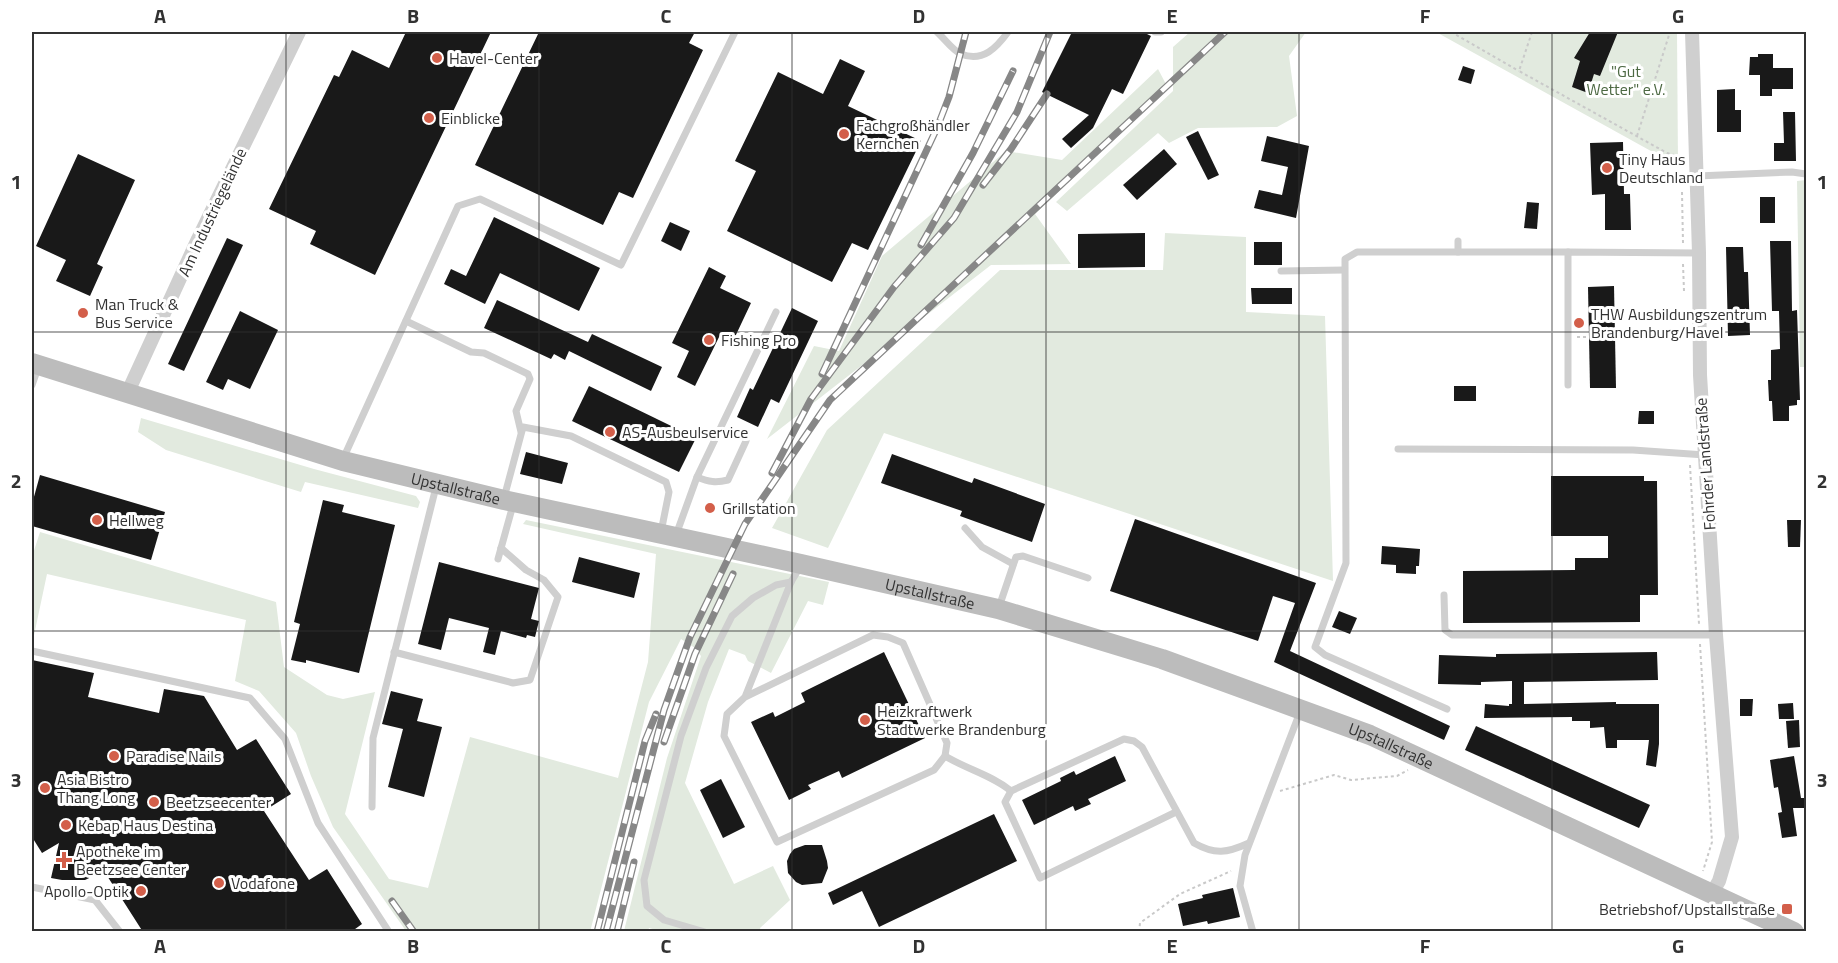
<svg xmlns="http://www.w3.org/2000/svg" width="1838" height="963" font-family="'Titillium Web',sans-serif">
<style>
.green{fill:#e2eadf}
.building{fill:#191919}
.lines{fill:none;stroke-linecap:round;stroke-linejoin:round}
.path{stroke:#c9c9c9;stroke-width:2;stroke-dasharray:3 3;stroke-linecap:butt}
.lane{stroke:#cfcfcf;stroke-width:7}
.street{stroke:#cfcfcf;stroke-width:14}
.secondary{stroke:#bcbcbc;stroke-width:20}
.rail-casing{stroke:#878787;stroke-width:7}
.rail{stroke:#fff;stroke-width:4.5;stroke-dasharray:14;stroke-linecap:butt}
.grid{fill:none;stroke:#323232;stroke-width:1.5;stroke-opacity:0.55}
.poi-dot{fill:#d35f4a;stroke:#fff;stroke-width:2}
.labels{text-anchor:middle;stroke-width:6;stroke-linejoin:round;paint-order:stroke}
.poi-label{font-size:16px;fill:#323232;stroke:#fff;text-anchor:start}
.park-label{font-size:16px;fill:#4d6943;stroke:#fff}
.street-label{font-size:16px;fill:#323232;stroke:#fff}
.neatline{fill:none;stroke:#323232;stroke-width:2}
.grid-label{font-size:20px;text-anchor:middle;font-weight:bold;fill:#323232}
</style>
<rect width="100%" height="100%" fill="#fff"/>
<g class="green">
<polygon points="1190,32 1306,32 1289,56 1297,116 1277,127 1198,128 1169,143 1158,133 1067,211 1056,202 1173,91 1173,47"/>
<polygon points="1436,32 1677,32 1678,166"/>
<polygon points="1158,69 1168,88 1035,214 1071,264 991,265 767,439 814,346 839,351 882,256 1006,151 1062,160"/>
<polygon points="1806,180 1806,367 1800,367 1797,181"/>
<polygon points="1165,233 1246,237 1246,312 1325,316 1333,581 884,433 828,548 772,528 827,430 1000,270 1163,270"/>
<polygon points="141,418 314,469 416,496 420,502 418,508 305,482 301,492 166,450 138,432"/>
<polygon points="526,520 829,582 823,605 808,601 771,673 748,661 745,655 729,649 708,702 685,783 734,884 773,866 790,900 760,928 761,931 663,932 649,928 648,931 624,931 667,758 701,656 695,648 681,639 649,702 590,932 406,931 333,827 311,776 296,733 259,691 235,681 246,620 47,574 33,640 32,640 32,557 40,532 276,602 284,667 327,695 343,699 375,692 345,814 389,879 428,888 470,737 618,778 648,662 656,554 523,524"/>
</g>
<g class="building">
<polygon points="406,32 491,32 375,275 310,244 316,231 269,209 334,75 339,77 352,50 389,68"/>
<polygon points="539,32 695,32 689,43 703,50 633,198 619,192 603,225 475,165"/>
<polygon points="1072,32 1143,32 1151,36 1123,94 1112,89 1093,128 1071,148 1062,139 1089,115 1042,92"/>
<polygon points="1590,32 1618,32 1600,76 1594,74 1588,93 1572,87 1580,61 1574,58"/>
<polygon points="1758,54 1773,54 1773,68 1793,68 1793,89 1772,89 1772,96 1760,96 1760,75 1749,75 1750,57 1758,57"/>
<polygon points="840,59 865,71 848,106 921,141 868,250 852,243 832,282 727,231 756,171 735,161 778,72 823,94"/>
<polygon points="1463,66 1475,70 1471,84 1458,80"/>
<polygon points="1735,89 1735,110 1741,110 1741,132 1717,132 1717,90"/>
<polygon points="1783,112 1795,112 1796,161 1774,161 1774,143 1784,143"/>
<polygon points="1198,131 1219,175 1208,180 1186,137"/>
<polygon points="1267,136 1309,146 1296,218 1254,208 1259,190 1282,195 1288,167 1261,161"/>
<polygon points="1623,142 1624,194 1630,194 1631,230 1605,230 1605,194 1592,195 1590,143"/>
<polygon points="1164,149 1177,164 1137,200 1123,185"/>
<polygon points="78,154 135,180 97,264 103,267 90,296 56,281 66,260 36,246"/>
<rect x="1760" y="197" width="15" height="26"/>
<polygon points="1527,202 1539,203 1537,229 1524,228"/>
<polygon points="494,217 600,268 579,311 500,273 485,304 444,284 451,269 466,276"/>
<polygon points="670,222 690,231 681,251 661,241"/>
<polygon points="1145,233 1145,267 1078,268 1078,234"/>
<polygon points="227,238 243,245 184,371 168,364"/>
<polygon points="1770,241 1791,241 1792,311 1797,310 1800,400 1797,400 1797,405 1789,406 1789,421 1773,421 1772,401 1769,401 1768,380 1771,380 1771,350 1780,349 1779,311 1772,311"/>
<rect x="1254" y="242" width="28" height="23"/>
<polygon points="1726,247 1743,247 1744,272 1748,272 1750,335 1728,336"/>
<polygon points="709,267 726,276 720,288 751,303 734,339 721,333 695,386 677,377 689,351 672,343"/>
<polygon points="1614,286 1616,388 1590,388 1588,287"/>
<polygon points="1251,288 1292,288 1292,304 1252,304"/>
<polygon points="497,300 588,342 592,334 662,367 651,391 569,351 565,360 554,354 551,359 484,328"/>
<polygon points="792,308 818,321 779,403 771,399 758,427 737,417 750,388 753,390"/>
<polygon points="240,311 278,330 250,389 228,379 223,390 206,382"/>
<polygon points="589,386 696,438 679,472 572,421"/>
<rect x="1454" y="386" width="22" height="15"/>
<polygon points="1639,411 1654,411 1654,424 1638,424"/>
<polygon points="526,452 568,463 562,484 520,474"/>
<polygon points="892,454 972,483 974,478 1045,504 1032,542 960,516 962,511 881,483"/>
<polygon points="40,475 165,512 151,560 32,526 32,504"/>
<polygon points="1551,476 1644,476 1644,481 1657,481 1658,595 1640,595 1640,622 1463,623 1463,571 1575,570 1575,558 1608,558 1608,536 1551,536"/>
<polygon points="323,500 344,505 342,512 395,525 359,673 306,660 306,663 291,660 300,624 294,622"/>
<polygon points="1135,519 1316,583 1290,651 1450,726 1444,740 1274,662 1295,603 1273,596 1258,641 1110,591"/>
<polygon points="1787,520 1801,520 1800,547 1788,547"/>
<polygon points="1382,546 1420,549 1419,566 1416,566 1416,574 1396,573 1396,565 1381,564"/>
<polygon points="579,557 640,573 634,598 572,582"/>
<polygon points="439,562 539,588 531,619 539,621 535,637 527,635 526,638 501,631 495,655 483,652 489,628 449,618 441,650 418,644"/>
<polygon points="1339,611 1357,618 1350,634 1332,627"/>
<polygon points="884,652 925,738 842,778 839,771 808,785 811,789 789,800 751,722 773,712 775,717 805,702 801,693"/>
<polygon points="1657,652 1658,680 1524,682 1524,704 1616,702 1616,704 1659,704 1659,744 1656,767 1646,765 1649,740 1617,740 1617,748 1606,748 1604,727 1590,728 1590,721 1572,721 1572,717 1484,718 1485,704 1509,706 1509,704 1512,704 1512,681 1481,682 1481,685 1438,684 1439,655 1496,657 1496,654"/>
<polygon points="32,660 94,673 88,697 159,713 164,689 204,696 237,750 256,739 291,794 264,811 309,880 327,869 362,924 351,932 143,932 104,871 85,880 62,880 51,878 59,843 42,853 32,837"/>
<polygon points="391,691 423,699 417,721 442,727 424,797 388,787 403,729 382,724"/>
<polygon points="1740,699 1753,699 1752,716 1740,716"/>
<polygon points="1793,703 1794,719 1779,719 1778,704"/>
<polygon points="1799,720 1800,747 1788,748 1786,721"/>
<polygon points="1476,726 1650,805 1639,828 1465,750"/>
<polygon points="1115,756 1126,781 1088,799 1091,804 1075,811 1073,806 1034,825 1022,800 1061,781 1060,778 1074,771 1076,775"/>
<polygon points="1794,756 1801,798 1806,798 1806,808 1793,808 1797,836 1782,838 1778,813 1782,812 1778,787 1774,788 1770,760"/>
<polygon points="721,779 745,827 723,838 700,790"/>
<polygon points="994,814 1017,861 879,927 862,891 833,905 828,893"/>
<polygon points="805,845 822,845 827,861 828,868 822,883 802,885 796,882 788,873 787,861 790,854 794,849"/>
<polygon points="1233,888 1240,917 1208,924 1207,921 1183,926 1178,904 1203,898 1202,895"/>
</g>
<g class="lines">
<g class="path">
<polyline points="1451,32 1519,71"/>
<polyline points="1532,32 1519,71 1667,153 1681,157"/>
<polyline points="1637,136 1670,32"/>
<polyline points="1682,192 1683,243"/>
<polyline points="1683,264 1684,291"/>
<polyline points="1615,333 1664,333"/>
<polyline points="1577,337 1589,337"/>
<polyline points="1690,465 1699,624"/>
<polyline points="1700,644 1712,842 1703,871"/>
<polyline points="1280,791 1334,775 1351,780 1397,776 1408,770"/>
<polyline points="1139,932 1140,923 1180,894 1231,871"/>
</g>
<g class="lane">
<path d="M 937,32 C 944,38 953,51 961,54 C 983,63 997,47 1008,32"/>
<polyline points="1155,32 1161,32"/>
<polyline points="1697,176 1792,172 1806,174"/>
<polyline points="1458,252 1458,241"/>
<polyline points="1281,271 1344,270"/>
<polyline points="406,321 471,352 484,353 528,374 530,379 516,411 521,432"/>
<polyline points="32,385 38,368"/>
<polyline points="1568,385 1568,252 1699,253"/>
<polyline points="1398,449 1633,450 1705,455"/>
<polyline points="343,459 458,206 480,199 621,265 735,32"/>
<path d="M 697,477 C 709,482 716,483 728,480 L 746,441"/>
<polyline points="504,498 523,427 571,436 666,482 669,492 661,532"/>
<polyline points="965,528 982,547 1013,564"/>
<polyline points="676,535 697,477 776,312"/>
<polyline points="498,559 513,505"/>
<polyline points="1444,595 1445,630 1452,635 1716,635"/>
<polyline points="999,607 1016,557 1023,556 1088,578"/>
<polyline points="32,651 250,698 285,739 318,823 389,932"/>
<polyline points="394,652 513,683 530,680 558,597 544,580 526,570 501,548"/>
<polyline points="745,697 873,635 888,637 903,643 947,743 945,756 934,770 777,842 724,736 727,714 745,697 791,582 800,567"/>
<polyline points="1447,709 1325,655 1315,647 1346,563 1345,259 1357,252 1568,252"/>
<path d="M 945,756 C 966,769 992,775 1011,791"/>
<polyline points="372,807 373,738 436,487"/>
<path d="M 1176,812 L 1040,878 L 1005,802 L 1011,791 L 1124,739 L 1134,741 L 1142,747 L 1194,843 C 1215,855 1227,853 1249,843"/>
<polyline points="32,887 95,900 120,932"/>
<polyline points="705,932 664,920 647,906 644,880 681,736 706,668 732,616 753,598 776,585 791,582"/>
<polyline points="1253,932 1240,886 1245,855 1300,712"/>
</g>
<g class="street">
<polyline points="1692,32 1699,253 1700,375 1716,635 1732,837 1719,881 1712,893"/>
<polyline points="127,394 198,239 299,32"/>
</g>
<path class="secondary" id="s1" d="M 32,363 L 343,461 L 504,500 L 801,564 L 998,609 L 1162,659 L 1370,735 L 1794,932"/>
<g class="rail-casing">
<g id="rail">
<polyline points="983,185 1011,149 1047,94"/>
<polyline points="921,245 973,153 1013,71"/>
<polyline points="822,374 937,128 949,97 966,32"/>
<polyline points="772,473 811,399 894,287 954,218 1017,112 1050,32"/>
<polyline points="664,742 695,654 733,574"/>
<polyline points="392,901 414,932"/>
<polyline points="597,932 645,741 656,714"/>
<polyline points="606,932 664,710 690,637 745,524 830,400 1225,32"/>
<polyline points="617,932 634,862"/>
</g>
</g>
<use href="#rail" class="rail"/>
</g>
<path class="grid" d="M 286,32 L 286,932M 539,32 L 539,932M 792,32 L 792,932M 1046,32 L 1046,932M 1299,32 L 1299,932M 1552,32 L 1552,932M 32,332 L 1806,332M 32,631 L 1806,631"/>
<g class="poi-dot">
<circle cx="437" cy="58" r="6"/>
<circle cx="429" cy="118" r="6"/>
<circle cx="844" cy="134" r="6"/>
<circle cx="1607" cy="168" r="6"/>
<circle cx="83" cy="313" r="6"/>
<circle cx="1579" cy="323" r="6"/>
<circle cx="709" cy="340" r="6"/>
<circle cx="610" cy="432" r="6"/>
<circle cx="710" cy="508" r="6"/>
<circle cx="97" cy="520" r="6"/>
<circle cx="865" cy="720" r="6"/>
<circle cx="114" cy="756" r="6"/>
<circle cx="45" cy="788" r="6"/>
<circle cx="154" cy="802" r="6"/>
<circle cx="66" cy="825" r="6"/>
<path d="M61 851h6v6h6v6h-6v6h-6v-6h-6v-6h6z"/>
<circle cx="219" cy="883" r="6"/>
<circle cx="141" cy="891" r="6"/>
<rect x="1781" y="903" width="12" height="12" rx="3"/>
</g>
<g class="labels">
<g class="poi-label">
<text x="449" y="64">Havel-Center</text>
<text x="441" y="124">Einblicke</text>
<text x="856" y="131">Fachgroßhändler<tspan x="856" dy="18">Kernchen</tspan></text>
<text x="1619" y="165">Tiny Haus<tspan x="1619" dy="18">Deutschland</tspan></text>
<text x="95" y="310">Man Truck &amp;<tspan x="95" dy="18">Bus Service</tspan></text>
<text x="1591" y="320">THW Ausbildungszentrum<tspan x="1591" dy="18">Brandenburg/Havel</tspan></text>
<text x="721" y="346">Fishing Pro</text>
<text x="622" y="438">AS-Ausbeulservice</text>
<text x="722" y="514">Grillstation</text>
<text x="109" y="526">Hellweg</text>
<text x="877" y="717">Heizkraftwerk<tspan x="877" dy="18">Stadtwerke Brandenburg</tspan></text>
<text x="126" y="762">Paradise Nails</text>
<text x="57" y="785">Asia Bistro<tspan x="57" dy="18">Thang Long</tspan></text>
<text x="166" y="808">Beetzseecenter</text>
<text x="78" y="831">Kebap Haus Destina</text>
<text x="76" y="857">Apotheke im<tspan x="76" dy="18">Beetzsee Center</tspan></text>
<text x="231" y="889">Vodafone</text>
<text x="129" y="897" text-anchor="end">Apollo-Optik</text>
<text x="1775" y="915" text-anchor="end">Betriebshof/Upstallstraße</text>
</g>
<g class="park-label">
<text x="1626" y="77">"Gut<tspan x="1626" dy="18">Wetter" e.V.</tspan></text>
</g>
<g class="street-label">
<text transform="translate(212 212) rotate(-65)" y="6">Am Industriegelände</text>
<text transform="translate(1705 464) rotate(-94)" y="6">Fohrder Landstraße</text>
<text dy="6" stroke="none"><textPath href="#s1" startOffset="442">Upstallstraße</textPath></text>
<text dy="6" stroke="none"><textPath href="#s1" startOffset="928">Upstallstraße</textPath></text>
<text dy="6" stroke="none"><textPath href="#s1" startOffset="1414">Upstallstraße</textPath></text>
</g>
</g>
<rect width="1838" height="963" fill="none" stroke="#ffffff" stroke-width="66"/>
<rect x="33" y="33" width="1772" height="897" class="neatline"/>
<g class="grid-label">
<text x="160" y="23">A</text>
<text x="413" y="23">B</text>
<text x="666" y="23">C</text>
<text x="919" y="23">D</text>
<text x="1172" y="23">E</text>
<text x="1425" y="23">F</text>
<text x="1678" y="23">G</text>
<text x="16" y="189">1</text>
<text x="1822" y="189">1</text>
<text x="16" y="488">2</text>
<text x="1822" y="488">2</text>
<text x="16" y="787">3</text>
<text x="1822" y="787">3</text>
<text x="160" y="953">A</text>
<text x="413" y="953">B</text>
<text x="666" y="953">C</text>
<text x="919" y="953">D</text>
<text x="1172" y="953">E</text>
<text x="1425" y="953">F</text>
<text x="1678" y="953">G</text>
</g>
</svg>
